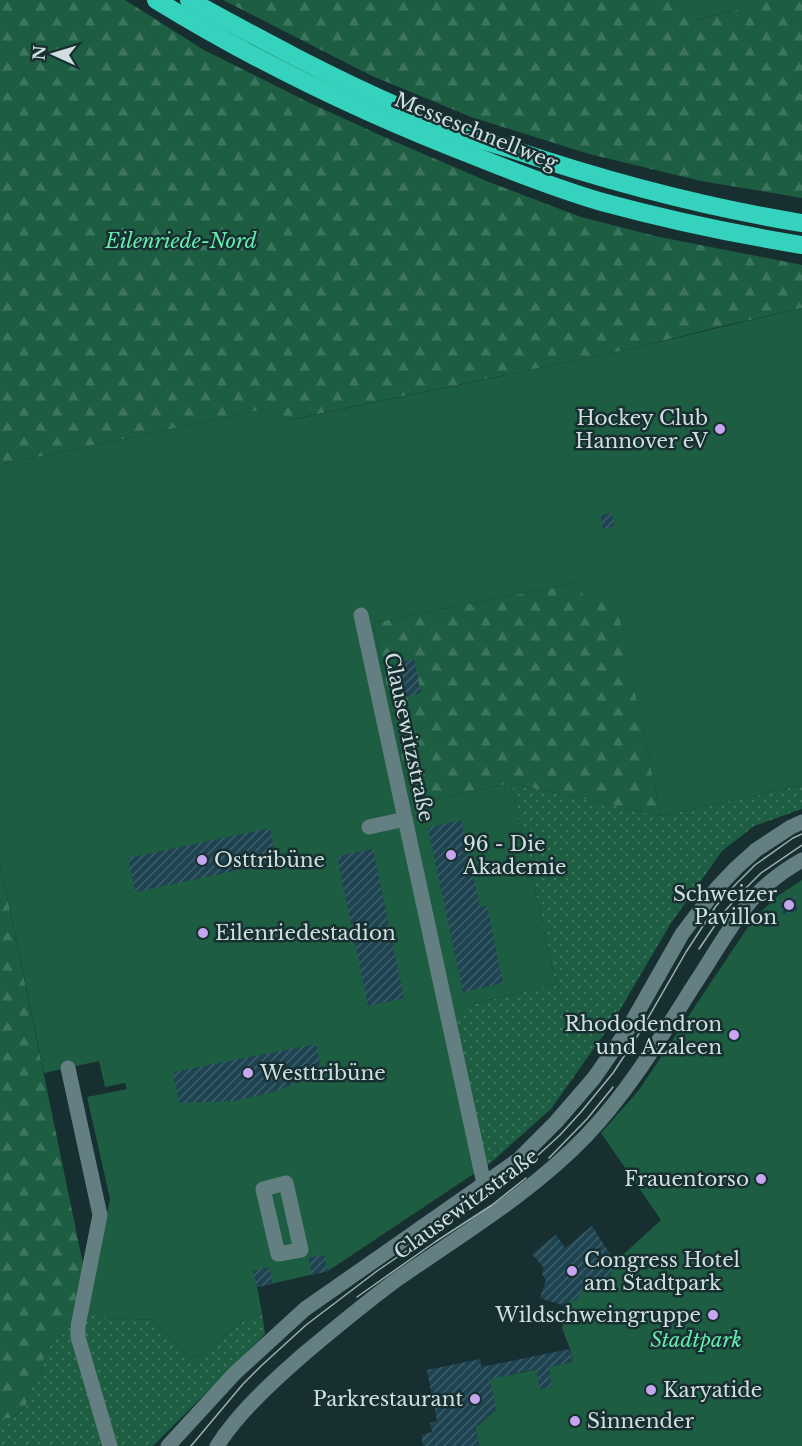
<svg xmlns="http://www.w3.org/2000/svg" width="802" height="1446" font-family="'Libre Baskerville',serif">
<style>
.grass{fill:url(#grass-dots)}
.forest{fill:url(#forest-firs)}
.park{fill:#1d5d42}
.building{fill:url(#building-hatch)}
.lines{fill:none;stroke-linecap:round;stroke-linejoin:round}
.minor{stroke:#647f81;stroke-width:15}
.highway{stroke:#35d3be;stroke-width:18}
.tram{stroke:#9fafb1;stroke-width:1.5}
.poi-dot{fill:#c8a6ef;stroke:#172f31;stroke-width:2}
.labels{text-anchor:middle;stroke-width:5;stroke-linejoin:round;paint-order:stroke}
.street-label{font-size:20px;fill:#d0dedf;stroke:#172f31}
.park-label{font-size:20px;font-style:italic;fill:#64ecb0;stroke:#172f31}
.poi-label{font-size:20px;fill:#d0dedf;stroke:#172f31;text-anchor:start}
</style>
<defs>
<pattern id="grass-dots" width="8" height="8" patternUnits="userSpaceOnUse" patternTransform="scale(1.5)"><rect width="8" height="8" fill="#1d5d42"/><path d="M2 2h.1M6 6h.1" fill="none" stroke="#3d745d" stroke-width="1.8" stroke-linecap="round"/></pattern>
<pattern id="forest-firs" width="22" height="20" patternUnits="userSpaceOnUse" patternTransform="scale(1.5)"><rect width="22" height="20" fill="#1d5d42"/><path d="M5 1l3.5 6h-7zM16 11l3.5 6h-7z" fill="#3d745d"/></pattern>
<pattern id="building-hatch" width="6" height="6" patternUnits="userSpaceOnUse" patternTransform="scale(1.5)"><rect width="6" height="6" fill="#1f4451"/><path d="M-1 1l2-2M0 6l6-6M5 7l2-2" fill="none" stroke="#3e5f6a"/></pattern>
</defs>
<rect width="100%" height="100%" fill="#172f31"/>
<g class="grass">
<polygon points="511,783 661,816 802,785 802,809 754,826 722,851 671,923 614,1020 551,1109 486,1167 455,1023 460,1007 556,984"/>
<polygon points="87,1308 107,1318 153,1320 193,1361 242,1321 262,1313 265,1334 153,1446 116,1446 83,1337"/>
<polygon points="70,1327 106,1446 0,1446 0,1419 11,1418 25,1409 30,1387 41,1377 43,1360 50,1343"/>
</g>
<g class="forest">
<polygon points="0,0 125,0 204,50 310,103 382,136 489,182 581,217 655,236 802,265 802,308 723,326 621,351 289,420 265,409 0,465"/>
<polygon points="223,0 689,0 698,20 738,9 757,0 802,0 802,198 701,181 589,154 471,117 370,75"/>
<polygon points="580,582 616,599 661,816 511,783 423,802 409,791 373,623"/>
<polygon points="0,862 83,1264 70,1327 50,1343 43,1360 41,1378 30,1387 25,1409 11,1418 0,1419"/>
</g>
<g class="park">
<polygon points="689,0 757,0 738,9 697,20"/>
<polygon points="802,308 802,785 661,816 616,600 591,603 583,596 580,582 373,623 409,791 419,789 423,802 511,783 556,984 460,1007 462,1016 455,1023 486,1167 472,1175 328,1271 257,1287 262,1313 242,1321 193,1361 153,1320 107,1318 87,1308 110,1199 87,1097 127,1089 125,1083 105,1087 99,1061 44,1073 0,862 0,465 265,409 290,420 621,351"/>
<polygon points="802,880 802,1446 479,1446 475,1426 479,1425 496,1410 484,1380 573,1362 570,1349 562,1328 570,1299 581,1290 587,1292 589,1288 596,1291 598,1286 605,1289 615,1262 661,1220 601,1133 639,1090 754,918 779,895"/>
</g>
<g class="building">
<polygon points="612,513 615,526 603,529 600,515"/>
<polygon points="414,659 421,693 404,697 397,662"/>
<polygon points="461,820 480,907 487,906 503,983 463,992 428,828"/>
<polygon points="270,828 277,862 135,892 128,858"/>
<polygon points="373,849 404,998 368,1006 337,856"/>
<polygon points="795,897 798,911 783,914 780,900"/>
<polygon points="316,1044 322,1074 270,1093 234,1101 179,1103 173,1072"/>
<polygon points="592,1226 615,1262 605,1289 598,1286 596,1291 589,1288 587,1292 581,1290 577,1301 570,1299 568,1307 540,1298 546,1280 542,1274 544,1268 532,1254 556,1235 565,1248"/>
<polygon points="324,1255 328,1271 312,1275 308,1258"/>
<polygon points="269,1267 273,1284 257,1287 253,1271"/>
<polygon points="570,1349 573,1362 549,1367 552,1387 540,1389 536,1369 490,1379 496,1410 475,1428 479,1446 423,1446 421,1435 432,1432 430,1423 437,1421 427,1370 480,1359 481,1367"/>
</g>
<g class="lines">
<g class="minor">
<polyline points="361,615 484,1184"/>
<polyline points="369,827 405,819"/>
<polyline points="68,1068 100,1215 78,1326 78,1337 110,1446"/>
<polygon points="286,1183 301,1250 278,1254 263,1189"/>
<polyline points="168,1446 235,1373 305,1309 518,1160 556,1122 594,1078 628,1029 682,934 717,888 736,868 756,850 791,827 802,822"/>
<path d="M 217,1446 C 240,1411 272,1382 304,1354 C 335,1328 366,1302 399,1278 C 464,1233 531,1193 586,1136 C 629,1091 661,1037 694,985 C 710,961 724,936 741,913 C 757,891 779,873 802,860"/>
</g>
<g class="highway">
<path d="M 156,0 C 259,63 369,116 482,159 C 522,175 561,190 602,202 C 668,220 735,234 802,245"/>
<path d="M 189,0 C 260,39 330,77 404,109 C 420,116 435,123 450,129 C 470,137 491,143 511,149 C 606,181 703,207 802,223"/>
</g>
<g class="tram">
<polyline points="699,949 724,912 742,892 761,873 802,845"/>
<polyline points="549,1158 587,1119 613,1087"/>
<polyline points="357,1297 435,1242 492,1205 526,1178"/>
<polyline points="191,1446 243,1384 261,1366 306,1325 377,1271 513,1178 560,1135 581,1112 613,1073 640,1032 686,952 716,906 735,885 755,865 793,838 802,834"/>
</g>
</g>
<g class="poi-dot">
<circle cx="720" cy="429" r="6"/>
<circle cx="451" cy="855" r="6"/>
<circle cx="202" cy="860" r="6"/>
<circle cx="789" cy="905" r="6"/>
<circle cx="203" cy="933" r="6"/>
<circle cx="734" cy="1035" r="6"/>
<circle cx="248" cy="1073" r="6"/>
<circle cx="761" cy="1179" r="6"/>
<circle cx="572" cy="1271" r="6"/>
<circle cx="713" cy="1315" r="6"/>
<circle cx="651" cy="1390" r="6"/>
<circle cx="475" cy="1399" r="6"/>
<circle cx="575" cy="1421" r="6"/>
</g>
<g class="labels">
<g class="street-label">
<text transform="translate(476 131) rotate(22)" y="7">Messeschnellweg</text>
<text transform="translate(409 737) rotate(78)" y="7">Clausewitzstraße</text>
<text transform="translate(466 1204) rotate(-36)" y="7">Clausewitzstraße</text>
</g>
<g class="park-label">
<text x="181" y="248">Eilenriede-Nord</text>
<text x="696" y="1347">Stadtpark</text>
</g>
<g class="poi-label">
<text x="708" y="425" text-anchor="end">Hockey Club<tspan x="708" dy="23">Hannover eV</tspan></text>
<text x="463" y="851">96 - Die<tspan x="463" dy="23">Akademie</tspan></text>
<text x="214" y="867">Osttribüne</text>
<text x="777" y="901" text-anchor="end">Schweizer<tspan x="777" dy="23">Pavillon</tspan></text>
<text x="215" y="940">Eilenriedestadion</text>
<text x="722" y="1031" text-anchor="end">Rhododendron<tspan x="722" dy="23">und Azaleen</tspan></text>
<text x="260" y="1080">Westtribüne</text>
<text x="749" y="1186" text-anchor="end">Frauentorso</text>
<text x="584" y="1267">Congress Hotel<tspan x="584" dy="23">am Stadtpark</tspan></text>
<text x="701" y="1322" text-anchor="end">Wildschweingruppe</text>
<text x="663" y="1397">Karyatide</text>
<text x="463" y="1406" text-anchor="end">Parkrestaurant</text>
<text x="587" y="1428">Sinnender</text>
</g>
</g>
<g transform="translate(54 54) rotate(274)" stroke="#172f31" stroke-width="4.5" paint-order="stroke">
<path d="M0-4.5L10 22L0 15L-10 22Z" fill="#d0dedf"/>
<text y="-9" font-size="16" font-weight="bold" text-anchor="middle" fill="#d0dedf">N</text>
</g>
</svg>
